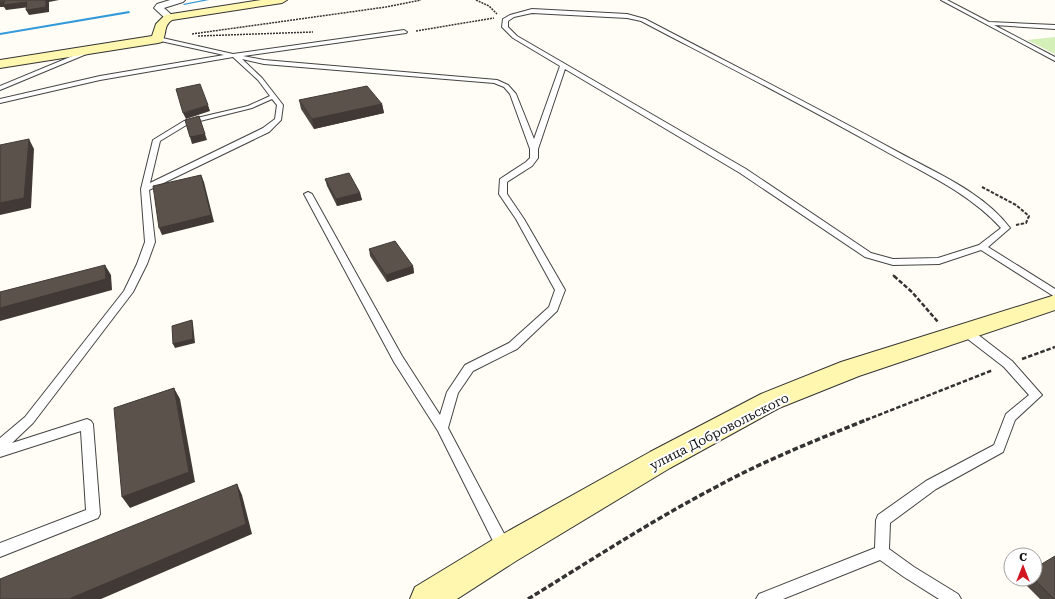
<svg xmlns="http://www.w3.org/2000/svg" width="1055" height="599" font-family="'Roboto Serif',serif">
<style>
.green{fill:#d5efb9}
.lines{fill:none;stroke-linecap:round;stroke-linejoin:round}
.stream{fill:#3299db;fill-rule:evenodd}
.lane-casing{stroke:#444;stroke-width:2}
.street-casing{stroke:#444;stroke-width:2}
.secondary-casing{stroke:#333;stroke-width:2}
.path-far3{stroke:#333;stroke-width:1.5;stroke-dasharray:2 1;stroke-linecap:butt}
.path-far2{stroke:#333;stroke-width:2;stroke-dasharray:3.5 1.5;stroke-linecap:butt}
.path-far1{stroke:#333;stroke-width:2.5;stroke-dasharray:4.5 2;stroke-linecap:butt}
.path{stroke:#333;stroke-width:3.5;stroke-dasharray:5.5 2.5;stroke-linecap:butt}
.lane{fill:#fff;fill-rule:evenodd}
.street{fill:#fff;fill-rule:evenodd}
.secondary{fill:#fff6b0;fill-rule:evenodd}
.wall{fill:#4e4741}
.shaded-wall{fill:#403935}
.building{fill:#5b524c;stroke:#403935}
.labels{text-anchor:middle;stroke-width:4;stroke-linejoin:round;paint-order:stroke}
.near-street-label{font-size:13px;fill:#111;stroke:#fff}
</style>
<rect width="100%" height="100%" fill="#fffdf5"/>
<polygon class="green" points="1055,37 1055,54 1027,40"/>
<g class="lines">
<g class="stream">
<polygon points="203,0 209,0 184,5 183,4"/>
<polygon points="129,11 130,13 0,35 0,33"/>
</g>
<g class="lane-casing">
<g id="lane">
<polygon points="941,0 947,0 989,22 1055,25 1055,29 994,25 1055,57 1055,61"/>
<path d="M 532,9 L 627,14 L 645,19 C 729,63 814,106 898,152 C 936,173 983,192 1010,228 L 988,247 L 1055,289 L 1055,297 L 981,250 L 939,264 L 893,265 L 865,257 L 740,173 L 565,69 L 538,149 L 538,158 L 532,166 L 507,182 L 507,194 L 524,219 L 565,290 L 557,311 L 517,349 L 473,371 L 458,393 L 448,428 L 509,543 L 511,548 L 509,553 L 504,555 L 499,553 L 438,431 L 394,362 L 304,194 L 308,192 L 312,194 L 402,356 L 440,415 L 447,392 L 465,365 L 509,343 L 549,307 L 555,290 L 516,219 L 499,194 L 500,179 L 526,162 L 530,158 L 530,149 L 510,94 L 504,87 L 494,83 L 264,64 L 242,59 L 262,78 L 283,105 L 281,120 L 269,132 L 149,190 L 155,242 L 147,264 L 133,292 L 33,423 L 12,443 L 87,419 L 91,421 L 93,424 L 100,514 L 98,518 L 0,557 L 0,543 L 86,510 L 81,431 L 0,457 L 0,438 L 25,417 L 124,291 L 137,264 L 145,242 L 141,189 L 153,140 L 184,121 L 248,106 L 270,96 L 258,80 L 233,57 L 100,80 L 0,103 L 0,99 L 100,76 L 224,55 L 156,40 L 155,39 L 158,37 L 233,54 L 404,30 L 407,32 L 406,33 L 243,56 L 264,60 L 497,80 L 508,85 L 516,94 L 534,139 L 560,66 L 513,38 L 502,27 L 503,19 L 510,15 ZM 532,13 L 627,18 L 641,21 C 723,64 805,106 885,151 C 926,174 969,193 1001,228 L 979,245 L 938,258 L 893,259 L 871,253 L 746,169 L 517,36 L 508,27 L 508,21 L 514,17 ZM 272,99 L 277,105 L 275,119 L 263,128 L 150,183 L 160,141 L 188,124 L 252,108 Z"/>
<polygon points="87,50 90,52 89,53 0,90 0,86"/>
<polygon points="964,326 968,327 1012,361 1042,395 1015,420 1003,452 936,489 890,523 889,549 914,567 958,594 961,599 939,599 904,577 880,560 783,599 756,599 759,594 875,548 876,520 878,515 926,481 994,445 1006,414 1029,395 1004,367 960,333 959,330 960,327"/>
</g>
</g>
<g class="street-casing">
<polygon id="street" points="170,0 185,0 183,2 164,8 174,17 169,20 166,19 154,8 157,4"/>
</g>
<g class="secondary-casing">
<g id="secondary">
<path d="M 261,0 L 287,0 L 282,3 L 172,20 C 163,26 167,34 162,42 L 158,43 L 0,68 L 0,60 L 152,36 L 156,24 L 165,15 Z"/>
<polygon points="1055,295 1055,310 859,376 779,408 670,468 516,561 457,599 410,599 415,587 494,539 650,452 761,394 841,362"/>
</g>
</g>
<g class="path-far3">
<polyline points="476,0 489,6 497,14"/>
<polyline points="416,31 494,18"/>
<polyline points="192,34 386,7 421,0"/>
<polyline points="198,36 313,32"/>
</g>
<g class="path-far2">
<polyline points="982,187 1016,205 1029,216 1026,223 1016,225"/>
<polyline points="893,275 895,277"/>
</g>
<g class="path-far1">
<polyline points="894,276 912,292 938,322"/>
<polyline points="1022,359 1055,347"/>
<polyline points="866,420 993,370"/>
</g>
<path class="path" d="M 528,599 C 590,561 651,521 716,487 C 765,460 817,440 868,419"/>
<use href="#lane" class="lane"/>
<use href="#street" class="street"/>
<use href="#secondary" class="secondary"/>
</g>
<g class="wall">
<polygon points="299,100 382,104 384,113 314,129 301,109"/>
<polygon points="325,179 360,193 362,200 337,206 327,186"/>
<polygon points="369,249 413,266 414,273 387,282 370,256"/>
<polygon points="1020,579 1035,579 1055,599 1040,599"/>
</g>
<g class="shaded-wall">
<polygon points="46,0 59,0 49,2 49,12 29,15 26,10"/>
<polygon points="5,1 27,2 30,7 6,10 4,7 0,7 0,2"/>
<polygon points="382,104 384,113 314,129 312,119"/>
<polygon points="208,105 210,111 186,119 183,113"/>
<polygon points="199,116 207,140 192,144 190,137"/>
<polygon points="29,139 34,149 31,208 0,215 0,203"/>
<polygon points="201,175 204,182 214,222 162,235 159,228"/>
<polygon points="360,193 362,200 337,206 336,199"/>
<polygon points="105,265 111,275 112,290 0,321 0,308"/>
<polygon points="413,266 414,273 387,282 386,275"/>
<polygon points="192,320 193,324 195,343 175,348 173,344"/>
<polygon points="174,388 180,399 195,482 130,508 122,497"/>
<polygon points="237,484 242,495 252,534 101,599 69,599"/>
</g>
<g class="building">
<polygon points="0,0 46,0 46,7 26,10 27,2 3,5 5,1 0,2"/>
<polygon points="200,84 208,105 183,113 176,89"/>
<polygon points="367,86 382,104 312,119 299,100"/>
<polygon points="199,116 205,134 190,137 185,120"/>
<polygon points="29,139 24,198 0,203 0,145"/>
<polygon points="349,173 360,193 336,199 325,179"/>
<polygon points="201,175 211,215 159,228 153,186"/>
<polygon points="395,241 413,266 386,275 369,249"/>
<polygon points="105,265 106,279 0,308 0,292"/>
<polygon points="192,320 193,339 173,344 172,326"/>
<polygon points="174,388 189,472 122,497 114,408"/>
<polygon points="237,484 246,524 69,599 0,599 0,579"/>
<polygon points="1055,556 1055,599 1054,599 1034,579 1035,579 1035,568"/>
</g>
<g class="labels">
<g class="near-street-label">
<text transform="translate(719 431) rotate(-27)" y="5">улица Добровольского</text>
</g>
</g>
<g transform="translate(1023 567)"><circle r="19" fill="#ffffff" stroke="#a0a0a0"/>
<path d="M0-3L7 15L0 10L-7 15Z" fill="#d11822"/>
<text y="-6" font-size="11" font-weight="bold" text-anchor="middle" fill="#111111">С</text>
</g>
</svg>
